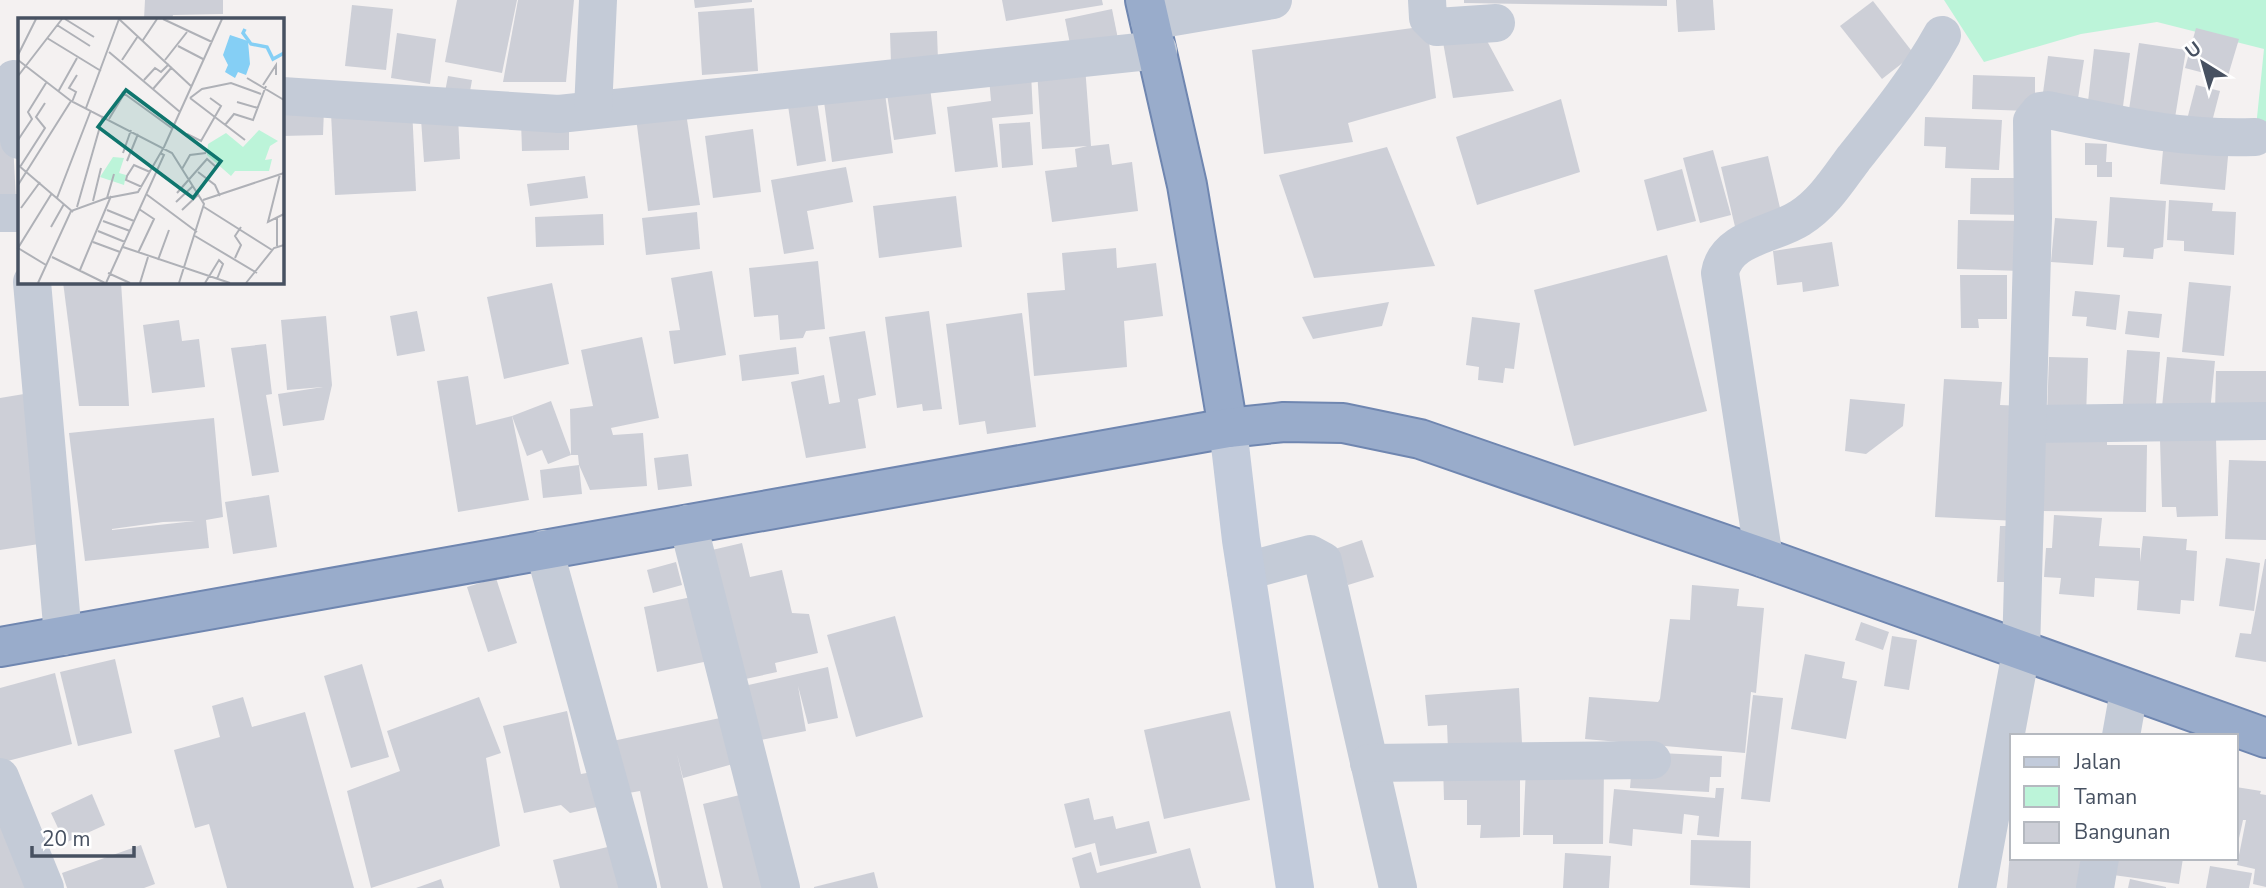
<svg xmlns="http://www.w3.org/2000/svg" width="2266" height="888" font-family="'Nunito Sans',sans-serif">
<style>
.green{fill:#bcf4d9}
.building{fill:#cdcfd7;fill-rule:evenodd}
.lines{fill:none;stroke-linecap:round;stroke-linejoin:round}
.trunk-casing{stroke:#6f86b0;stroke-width:42}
.minor{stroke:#c4cbd7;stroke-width:38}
.secondary{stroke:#c2cbdb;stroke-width:38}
.trunk{stroke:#99accb;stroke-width:38}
.inset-river{fill:none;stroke:#85cff5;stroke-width:3.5}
.inset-road{fill:none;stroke:#afb1b7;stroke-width:2}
.view{fill:#0f766e;fill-opacity:0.15;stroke:#0f766e;stroke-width:3.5}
.inset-edge{fill:none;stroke:#475161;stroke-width:3.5}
</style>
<rect width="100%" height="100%" fill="#f4f1f1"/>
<polygon class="green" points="1944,0 2266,0 2266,138 2255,137 2264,49 2157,22 2081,34 1984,62"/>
<g class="building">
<polygon points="145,0 223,0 223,14 173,15 172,19 144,19"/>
<polygon points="457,0 517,0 502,73 445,62"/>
<polygon points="518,0 574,0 566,82 503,82"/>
<polygon points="694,0 752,0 752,2 695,8"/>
<polygon points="1002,0 1102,0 1103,5 1006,21"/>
<polygon points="1464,0 1667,0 1667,6 1464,3"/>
<polygon points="1676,0 1713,0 1715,30 1678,32"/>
<polygon points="1873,1 1914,54 1882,79 1840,26"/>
<polygon points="352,5 393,9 386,70 345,66"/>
<polygon points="754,8 758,71 702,75 698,12"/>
<polygon points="1112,9 1118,39 1071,49 1065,19"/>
<polygon points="1427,26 1436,98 1348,123 1353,142 1264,154 1252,50"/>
<polygon points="2196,28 2239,39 2227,79 2185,68"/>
<polygon points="937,31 938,61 891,63 890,33"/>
<polygon points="397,33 436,39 430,84 391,78"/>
<polygon points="1486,39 1514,91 1453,98 1443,42"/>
<polygon points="2139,43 2186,50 2173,130 2127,123"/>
<polygon points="2094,49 2130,53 2122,114 2087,110"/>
<polygon points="2048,56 2084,60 2077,105 2042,100"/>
<polygon points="1085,66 1091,146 1109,144 1112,165 1132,162 1138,211 1052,222 1045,171 1077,167 1075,149 1087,146 1042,149 1037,70"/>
<polygon points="1031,73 1033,114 992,118 998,167 955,172 947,107 991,101 989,78"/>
<polygon points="1973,75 2035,77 2035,93 2029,111 1972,109"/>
<polygon points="448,76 472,80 469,97 445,92"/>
<polygon points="2196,85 2220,91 2208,137 2184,131"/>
<polygon points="884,86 893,153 832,162 823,94"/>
<polygon points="930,88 936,134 894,140 887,94"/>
<polygon points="816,94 826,161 797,166 787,99"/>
<polygon points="1561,99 1580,172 1477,205 1456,137"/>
<polygon points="11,102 16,201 0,202 0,103"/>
<polygon points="282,107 324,109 323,135 282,136"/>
<polygon points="412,108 416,191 335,195 331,113"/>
<polygon points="686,113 700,205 648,211 636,118"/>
<polygon points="458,116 460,159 424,162 421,119"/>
<polygon points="1925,117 2002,120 1999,170 1945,168 1946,147 1924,146"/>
<polygon points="569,119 569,150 522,151 521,121"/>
<polygon points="1030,122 1033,165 1002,168 999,124"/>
<polygon points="753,129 761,192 713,198 705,136"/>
<polygon points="2164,139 2229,145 2225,190 2160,184"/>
<polygon points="2085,143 2107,144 2106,162 2112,162 2112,177 2097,177 2097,165 2085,165"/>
<polygon points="1387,147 1435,266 1314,278 1279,175"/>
<polygon points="1713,150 1731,215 1700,223 1683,158"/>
<polygon points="1768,156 1783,221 1736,231 1721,167"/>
<polygon points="846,167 853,202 807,211 814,249 784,254 771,180"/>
<polygon points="1682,169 1696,221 1657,231 1644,180"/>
<polygon points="585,176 588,198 530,206 527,184"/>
<polygon points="1971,178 2026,178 2025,215 1970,214"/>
<polygon points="956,196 962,247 879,258 873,206"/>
<polygon points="2110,197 2166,201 2163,247 2154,249 2153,259 2123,257 2124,248 2107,247"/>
<polygon points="2169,200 2213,203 2212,211 2236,212 2234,255 2184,251 2184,241 2167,240"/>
<polygon points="697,212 700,249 646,255 642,218"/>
<polygon points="603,214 604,245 536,247 535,217"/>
<polygon points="2055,218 2097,221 2093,265 2051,262"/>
<polygon points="1958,220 2023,221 2021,271 1957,269"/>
<polygon points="1832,242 1839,286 1803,292 1802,282 1777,285 1773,251"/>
<polygon points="1116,248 1117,268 1156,263 1163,316 1124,321 1127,367 1034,376 1027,293 1065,290 1062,253"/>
<polygon points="1667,255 1707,411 1574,446 1534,290"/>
<polygon points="818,261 825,329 806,331 803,338 780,340 778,315 754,317 749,268"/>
<polygon points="712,271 726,355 674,364 669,331 680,330 671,278"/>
<polygon points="1960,275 2007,275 2007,319 1978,319 1979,328 1961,328"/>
<polygon points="63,282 121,282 129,406 79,406"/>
<polygon points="2189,282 2231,286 2224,356 2182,352"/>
<polygon points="552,283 569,364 504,379 487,297"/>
<polygon points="2075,291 2120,295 2116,330 2086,326 2087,317 2072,316"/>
<polygon points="1389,302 1382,326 1313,339 1302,317"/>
<polygon points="417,311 425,351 397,356 390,316"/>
<polygon points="929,311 942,409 923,411 922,404 897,408 885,317"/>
<polygon points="2128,311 2162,314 2159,338 2125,334"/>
<polygon points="1022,313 1036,427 987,434 985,421 959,425 946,324"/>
<polygon points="326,316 332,385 324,420 283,426 278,394 323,387 287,390 281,320"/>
<polygon points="1472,317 1520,323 1514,369 1505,368 1503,383 1478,380 1479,367 1466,365"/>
<polygon points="179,320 182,341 199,339 205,387 152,393 143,325"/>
<polygon points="865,331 876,395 858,399 866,448 806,458 791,382 824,375 829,404 840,402 829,337"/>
<polygon points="642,337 659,418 611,428 613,435 643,433 647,486 590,490 579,465 578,455 571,455 570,409 593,406 581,350"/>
<polygon points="266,344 272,394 266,395 279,472 252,476 231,348"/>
<polygon points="796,347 799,374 742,381 739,355"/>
<polygon points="2127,350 2160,352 2155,417 2122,415"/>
<polygon points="2049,357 2088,358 2086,416 2047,415"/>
<polygon points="2167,357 2215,361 2210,412 2162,407"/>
<polygon points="2216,371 2266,371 2266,412 2215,412"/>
<polygon points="468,376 476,425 512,416 529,500 458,512 437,381"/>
<polygon points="1944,379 2002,382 2000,405 2024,406 2017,521 1935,517"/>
<polygon points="30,393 52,542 0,550 0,398"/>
<polygon points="1850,399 1905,404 1903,426 1866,454 1845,451"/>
<polygon points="551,401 571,455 548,464 542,450 527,456 512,416"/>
<path d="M 214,418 L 223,517 L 206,520 L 209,548 L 85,561 L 69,433 ZM 195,521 L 112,530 L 112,529 L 163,522 Z"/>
<polygon points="2042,437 2107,438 2107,445 2147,445 2146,512 2041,511"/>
<polygon points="2216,438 2218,516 2177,517 2176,507 2162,507 2160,440"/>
<polygon points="688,454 692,486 658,490 654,458"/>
<polygon points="2229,460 2266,461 2266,540 2225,539"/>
<polygon points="579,465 582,494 543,498 540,470"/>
<polygon points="269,495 277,547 233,554 225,502"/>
<polygon points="2054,515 2102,518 2099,546 2140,548 2140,562 2143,536 2187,539 2186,550 2197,551 2194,601 2181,600 2180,614 2137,610 2139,581 2095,578 2094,597 2059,594 2061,578 2044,577 2046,548 2052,548"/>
<polygon points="2000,526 2021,526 2019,582 1997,582"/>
<polygon points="1362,540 1374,577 1348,585 1335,549"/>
<polygon points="742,543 750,577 782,570 792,613 809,614 818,653 775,663 777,672 741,680 712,550"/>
<polygon points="2226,558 2260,563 2254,611 2219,606"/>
<polygon points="2265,559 2266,559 2266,662 2235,657 2240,633 2251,634"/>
<polygon points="676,562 682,585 653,593 647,570"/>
<polygon points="496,578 517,643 488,652 467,587"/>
<polygon points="1692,585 1739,589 1737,606 1764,608 1756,693 1751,692 1745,753 1585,739 1589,697 1658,702 1660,699 1670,619 1690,620"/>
<polygon points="701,595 713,660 657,672 644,607"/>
<polygon points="895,616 923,717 856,737 827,635"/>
<polygon points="1861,622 1889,632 1883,650 1855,640"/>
<polygon points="1892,636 1917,640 1909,690 1884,686"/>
<polygon points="1805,654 1845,662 1842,678 1857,681 1846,739 1791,729"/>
<polygon points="115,659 132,733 78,746 60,672"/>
<polygon points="362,664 389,757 351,768 324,676"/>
<polygon points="828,667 838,718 808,724 798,686 806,731 755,741 744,686"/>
<polygon points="55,673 72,744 0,763 0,688"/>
<polygon points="1519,688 1522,743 1448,750 1447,725 1428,726 1425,695"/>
<polygon points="1753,695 1783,698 1770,802 1741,799"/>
<polygon points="243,697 252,727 305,712 354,888 227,888 209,824 195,828 174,750 220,737 212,706"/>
<polygon points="479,697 501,753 486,758 500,846 371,888 347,791 400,771 387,731"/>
<polygon points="567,711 581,774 598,771 606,805 570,813 561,805 524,813 503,726"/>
<polygon points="1230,711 1250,800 1164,819 1144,730"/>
<polygon points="720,718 733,764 683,778 677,754 708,888 661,888 640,791 617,795 608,742"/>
<polygon points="1660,753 1722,756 1721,777 1710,777 1709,792 1630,788 1632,763"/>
<polygon points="1520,764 1520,837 1480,838 1481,825 1467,825 1467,800 1444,800 1443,765"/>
<polygon points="1526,767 1604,768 1603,844 1553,844 1553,835 1523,835"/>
<polygon points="2236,787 2261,791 2260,794 2266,795 2266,887 2253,884 2255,869 2237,865 2246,820 2243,820 2236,852"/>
<polygon points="1716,788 1724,788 1719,837 1697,835 1699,816 1684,814 1682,834 1633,829 1632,846 1609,843 1614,789 1715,798"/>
<polygon points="0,791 35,888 0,888"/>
<polygon points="752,792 776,888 723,888 703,804"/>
<polygon points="92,794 105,825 65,843 51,813"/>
<polygon points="1089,798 1094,820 1113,816 1116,829 1149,821 1157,853 1100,866 1095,843 1075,848 1064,804"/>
<polygon points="1691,840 1751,841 1750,888 1690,885"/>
<polygon points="141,845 155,884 144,888 67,888 62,873"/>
<polygon points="616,845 626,888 560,888 553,860"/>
<polygon points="1190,848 1201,888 1080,888 1072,858 1091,852 1097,873"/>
<polygon points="2010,852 2012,858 2090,858 2087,888 2007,888"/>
<polygon points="1565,853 1611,856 1609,888 1563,888"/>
<polygon points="2115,858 2183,858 2179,884 2113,875"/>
<polygon points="2210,866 2252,873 2249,888 2206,888"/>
<polygon points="874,872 878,888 814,888 814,887"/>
<polygon points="441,879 444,888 416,888"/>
<polygon points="2130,879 2166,887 2166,888 2128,888"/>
</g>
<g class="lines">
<g class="trunk-casing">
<g id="trunk">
<polyline points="1145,0 1187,185 1228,428"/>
<polyline points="0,647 1228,428 1284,422 1343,423 1420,439 1764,558 2266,738"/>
</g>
</g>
<g class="minor">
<polyline points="1427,0 1428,18 1437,27 1496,23"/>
<polyline points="1150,21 1273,0"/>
<polyline points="14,79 19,140"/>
<polyline points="282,96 559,114 1158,50"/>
<polyline points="593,110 598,0"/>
<polyline points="0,213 19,213"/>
<polyline points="32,282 63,636"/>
<polyline points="2028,424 2266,421"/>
<polyline points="688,524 781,888"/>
<polyline points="544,549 638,888"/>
<path d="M 1764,558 L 1720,273 C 1726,237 1774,235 1800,218 C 1823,204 1839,178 1854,158 C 1886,118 1917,80 1942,35"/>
<polyline points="1246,571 1310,554 1323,561 1398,888"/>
<polyline points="2121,736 2129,691"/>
<polyline points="1369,763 1652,760"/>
<polyline points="0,777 45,888"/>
<path d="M 1977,888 L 2021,652 L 2033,218 L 2032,121 L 2040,111 L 2048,110 C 2121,125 2180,140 2255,137"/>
<polyline points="2095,888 2100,858"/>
</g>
<polyline class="secondary" points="1228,428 1241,540 1295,888"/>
<use href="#trunk" class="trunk"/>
</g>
<g transform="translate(18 18)">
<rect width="266" height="266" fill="#f4f1f1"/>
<path d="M 241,112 L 260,123 L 252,128 L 247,142 L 254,141 L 251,153 L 217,153 L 213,158 L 189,137 L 190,126 L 208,115 L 225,129 ZM 95,139 L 106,140 L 101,155 L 108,157 L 106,167 L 82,159 Z" fill="#bcf4d9"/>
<path d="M 212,17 L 230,23 L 232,46 L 228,57 L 220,54 L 217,60 L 207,54 L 210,47 L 205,37 Z" fill="#85cff5"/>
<path class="inset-river" d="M 227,11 L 225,15 L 233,26 L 249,29 L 255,41 L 266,35"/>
<path class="inset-road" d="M 47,1 L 76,19M 101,1 L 174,69M 145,1 L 194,24M 39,7 L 72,28M 29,20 L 83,53M 125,22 L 139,1M 160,28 L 185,41M 91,34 L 162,94M 0,37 L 18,1M 0,42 L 53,83 L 154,135 L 186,186 L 161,265M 104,42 L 120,18M 147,42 L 169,14M 0,58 L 44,1M 229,60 L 266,82M 126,62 L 137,50 L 143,54 L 151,46M 245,67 L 258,47 L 258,57M 135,71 L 154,49M 40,74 L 59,40M 104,74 L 155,111M 172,80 L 184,71 L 213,65 L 243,76M 172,80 L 227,122M 54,84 L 58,74 L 51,70 L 59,57M 219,84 L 240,90M 68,90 L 101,1M 91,101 L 106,76M 207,107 L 216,96 L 235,102 L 248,68M 169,116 L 183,123 L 203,88 L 192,80M 0,122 L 14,101 L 10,94 L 28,65M 146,129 L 204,1M 105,135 L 113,112M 109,143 L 120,116M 0,147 L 55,194M 2,149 L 27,110 L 18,99 L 27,85M 164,151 L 172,137 L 188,135M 180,154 L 197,167 L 202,178M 262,156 L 250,204 L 266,196M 0,167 L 53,83M 124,169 L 108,162 L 109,158 L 116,147 L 132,154M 159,175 L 189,141 L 198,149M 128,176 L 179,214M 39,180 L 73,92M 89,180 L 96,156M 185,182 L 266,155M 75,183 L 83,150M 158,184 L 175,168M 59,189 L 85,98M 186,189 L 254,232M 3,190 L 22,164M 89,192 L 116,203M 164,192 L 181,176M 259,200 L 259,228M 85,203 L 112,213M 33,209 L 46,186M 80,213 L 107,224M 177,218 L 239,255M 75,224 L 102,234M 105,229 L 212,265M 120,235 L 136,201 L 121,191M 34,239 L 87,265M 217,240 L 223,227 L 217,218 L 223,209M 140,242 L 151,212M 28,247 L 0,230 L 34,175M 62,252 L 93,178M 90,255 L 112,265M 20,265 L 53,193 L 89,180 L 120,174 L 146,129M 88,265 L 146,137 L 142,135M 122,265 L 130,239M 187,265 L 201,242 L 205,246 L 199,261M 228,265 L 256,230 L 266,227"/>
<path class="view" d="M 108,72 L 203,143 L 175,180 L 80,109 Z"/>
<rect width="266" height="266" class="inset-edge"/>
</g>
<rect x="2010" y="734" width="228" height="126" fill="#ffffff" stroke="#b5b9c0" stroke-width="2"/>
<rect x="2024" y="757" width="35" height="10" fill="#c2cbdb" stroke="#b5b9c0" stroke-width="2"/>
<text x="2074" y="769" font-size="21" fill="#475161">Jalan</text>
<rect x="2024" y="786" width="35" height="21" fill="#bcf4d9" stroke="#b5b9c0" stroke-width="2"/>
<text x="2074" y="804" font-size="21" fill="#475161">Taman</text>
<rect x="2024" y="822" width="35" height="21" fill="#cdcfd7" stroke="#b5b9c0" stroke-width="2"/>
<text x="2074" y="839" font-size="21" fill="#475161">Bangunan</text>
<g transform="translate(2203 63) rotate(323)" stroke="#ffffff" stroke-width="5" paint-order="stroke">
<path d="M0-5L12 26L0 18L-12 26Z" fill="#475161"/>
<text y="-10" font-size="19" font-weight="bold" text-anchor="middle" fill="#475161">U</text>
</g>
<path d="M32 846v10h102v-10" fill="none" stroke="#475161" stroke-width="3.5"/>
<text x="42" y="846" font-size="21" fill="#475161" stroke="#ffffff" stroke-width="5" paint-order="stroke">20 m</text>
</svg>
